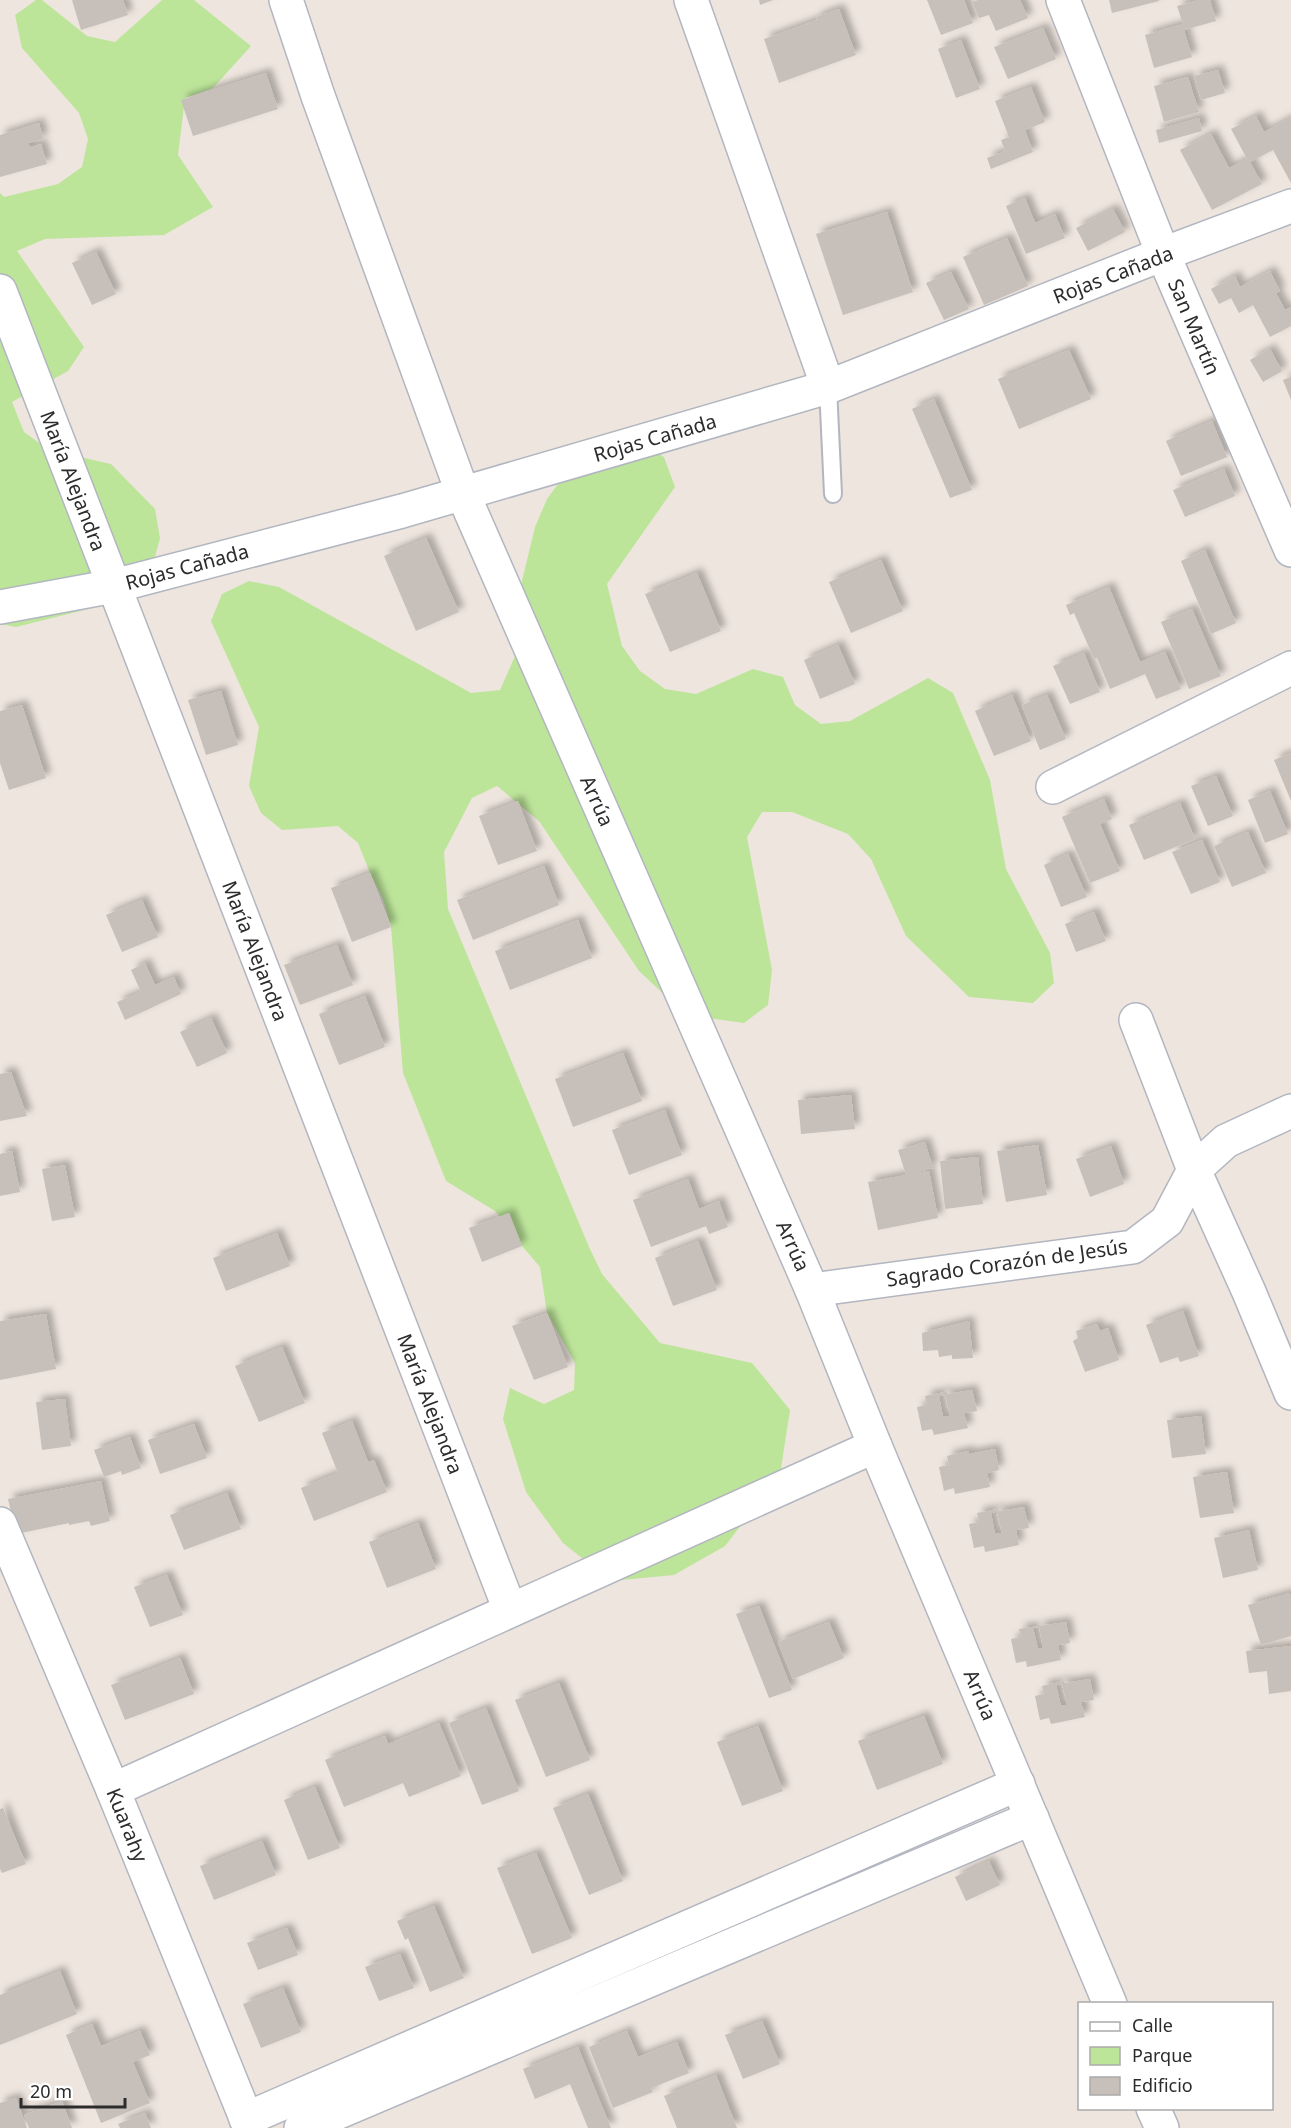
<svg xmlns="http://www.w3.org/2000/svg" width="1291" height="2128" font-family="'Noto Sans',sans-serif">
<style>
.green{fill:#bde59a}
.building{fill:#c6bfba;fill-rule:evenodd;filter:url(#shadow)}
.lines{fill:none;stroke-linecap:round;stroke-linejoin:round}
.service-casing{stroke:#b2b6c0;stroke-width:20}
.minor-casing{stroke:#b2b6c0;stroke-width:36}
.tertiary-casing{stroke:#b2b6c0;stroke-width:36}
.secondary-casing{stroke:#b2b6c0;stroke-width:36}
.service{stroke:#fff;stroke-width:16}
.minor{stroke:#fff;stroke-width:33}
.tertiary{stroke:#fff;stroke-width:33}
.secondary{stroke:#fff;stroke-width:33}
.labels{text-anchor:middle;stroke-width:4.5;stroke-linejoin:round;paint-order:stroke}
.street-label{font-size:20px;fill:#2c2c2c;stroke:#fff}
</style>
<defs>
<filter id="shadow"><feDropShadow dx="5.5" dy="-5.5" stdDeviation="3" flood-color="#0004"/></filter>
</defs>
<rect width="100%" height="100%" fill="#eee5de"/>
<g class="green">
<polygon points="36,0 42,0 87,36 115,42 162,0 194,0 251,46 213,88 185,98 178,155 213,207 164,235 45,239 17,251 84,347 68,371 12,402 24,432 49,450 111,464 155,509 160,538 152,568 104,605 16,627 0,624 0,193 4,197 58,184 82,167 88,139 79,113 22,48 15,15"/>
<polygon points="641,443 664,457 675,487 607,584 622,646 640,671 665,689 696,694 753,669 783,677 795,705 821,724 850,721 928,678 953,693 990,780 1006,869 1050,953 1054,983 1033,1003 969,997 906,936 871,859 848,834 792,812 762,812 747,837 772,970 768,1005 744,1023 686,1015 639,971 539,821 497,786 472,798 444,852 448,909 589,1247 602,1274 660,1343 752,1363 790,1410 780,1475 725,1546 674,1575 611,1581 563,1543 526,1492 503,1419 510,1388 544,1404 574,1390 575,1363 547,1313 540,1267 522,1246 514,1232 495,1211 446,1181 403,1073 391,927 383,899 370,873 358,843 338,826 282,830 261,813 249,786 259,727 211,621 222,594 249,581 279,587 471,693 500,690 523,638 522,581 535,527 547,499 564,476"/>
</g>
<g class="building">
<polygon points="72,0 123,0 128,15 81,30"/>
<polygon points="759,0 773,0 760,5"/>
<polygon points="927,0 964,0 973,23 941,35"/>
<polygon points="978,0 1020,0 1028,18 996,31 989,15 979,18 972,2"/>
<polygon points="1109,0 1159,0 1159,1 1112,13"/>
<polygon points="1199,0 1210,0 1216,21 1184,30 1192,57 1154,68 1145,35 1183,24 1177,6"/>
<polygon points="839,9 856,55 779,83 764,39 817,20 816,17"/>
<polygon points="1043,28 1056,59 1008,79 994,47"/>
<polygon points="961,40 980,89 956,98 938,49"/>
<polygon points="1218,70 1225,93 1201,100 1194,76"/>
<polygon points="266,73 278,109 193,136 181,100"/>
<polygon points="1188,77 1199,112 1164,122 1154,86"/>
<polygon points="1031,87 1045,122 1025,130 1033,152 991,169 987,158 1005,151 1001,140 1009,137 995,101"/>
<polygon points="1256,116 1264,132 1291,118 1291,183 1273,150 1250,162 1262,184 1212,210 1180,150 1211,134 1229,168 1247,159 1231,129"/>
<polygon points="1199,118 1202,131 1159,143 1156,130"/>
<polygon points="39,123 43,139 28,143 30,147 41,144 47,164 0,177 0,135"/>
<polygon points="1025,198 1035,223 1055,214 1065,238 1026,254 1006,206"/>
<polygon points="1113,209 1125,232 1088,251 1076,228"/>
<polygon points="887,212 913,292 843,315 816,234"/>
<polygon points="1007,238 1028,286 984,305 963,257"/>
<polygon points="96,252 116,294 92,305 72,263"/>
<polygon points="1270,271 1280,291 1276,293 1285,310 1291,307 1291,326 1270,337 1253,305 1239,313 1231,298 1219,304 1211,289 1235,276 1240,287"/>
<polygon points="951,272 969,309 944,320 926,283"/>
<polygon points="1270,349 1282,371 1263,382 1250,360"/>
<polygon points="1069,350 1091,399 1019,429 998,379"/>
<polygon points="1291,377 1291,400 1283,380"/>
<polygon points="934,399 972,490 950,498 912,409"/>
<polygon points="1212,421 1227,457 1181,476 1166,441"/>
<polygon points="1224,469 1235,496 1185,517 1173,490"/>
<polygon points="426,538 459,612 416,631 384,556"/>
<polygon points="1205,550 1236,623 1211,634 1181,561"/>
<polygon points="881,560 903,611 851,633 829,582"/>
<polygon points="697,573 721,631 670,652 645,594"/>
<polygon points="1109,587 1140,662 1165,652 1181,689 1156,699 1145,674 1110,689 1097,658 1094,659 1074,613 1070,615 1066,605"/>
<polygon points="1192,609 1221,676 1189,689 1161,622"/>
<polygon points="838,645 855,684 820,699 804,660"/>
<polygon points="1084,653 1100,692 1070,704 1053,666"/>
<polygon points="221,691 238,745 206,755 188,700"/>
<polygon points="1012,695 1031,741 994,756 975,711"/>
<polygon points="1047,695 1066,739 1040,750 1022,705"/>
<polygon points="22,705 46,778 9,790 0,763 0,711"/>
<polygon points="1291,753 1291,801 1274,760"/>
<polygon points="1216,776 1233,816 1208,826 1191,786"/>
<polygon points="1270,791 1288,834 1265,843 1248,800"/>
<polygon points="1104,799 1112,819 1100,824 1120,871 1090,883 1062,817"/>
<polygon points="518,801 537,851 498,865 479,816"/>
<polygon points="1180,803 1195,839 1144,860 1129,825"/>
<polygon points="1248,832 1266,873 1232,887 1214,846"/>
<polygon points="1202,840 1220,882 1191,894 1172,852"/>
<polygon points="1068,854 1087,897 1061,907 1044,865"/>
<polygon points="544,866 559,905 473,940 457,900"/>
<polygon points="370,873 391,927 352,942 331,888"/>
<polygon points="142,900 158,937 122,952 106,915"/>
<polygon points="1094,912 1106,941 1076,952 1065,924"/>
<polygon points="578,920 592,958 510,990 495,951"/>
<polygon points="337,945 353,985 300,1005 284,965"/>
<polygon points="145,963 155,985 174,977 181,994 125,1020 117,1002 141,992 131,970"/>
<polygon points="365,996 385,1047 339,1065 319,1014"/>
<polygon points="211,1018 227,1053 197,1067 180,1032"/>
<polygon points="623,1053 642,1101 573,1127 555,1079"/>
<polygon points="11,1072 27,1116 0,1121 0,1074"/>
<polygon points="851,1095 855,1129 801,1134 798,1100"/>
<polygon points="665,1110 682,1155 629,1175 612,1130"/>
<polygon points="925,1142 933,1168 910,1174 929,1171 938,1218 878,1230 868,1182 906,1175 898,1150"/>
<polygon points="1038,1145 1047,1195 1006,1202 997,1151"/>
<polygon points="1111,1146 1124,1184 1090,1197 1076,1159"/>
<polygon points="12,1151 20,1192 0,1196 0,1154"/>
<polygon points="978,1157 983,1204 945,1209 940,1161"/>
<polygon points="65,1165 75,1217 52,1221 42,1169"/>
<polygon points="688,1179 699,1209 719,1201 728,1227 709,1234 706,1226 651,1247 633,1200"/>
<polygon points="509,1213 522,1246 482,1262 469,1228"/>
<polygon points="277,1233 290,1266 226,1291 213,1258"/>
<polygon points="698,1241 717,1290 673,1306 655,1258"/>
<polygon points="1183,1311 1199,1356 1180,1362 1178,1357 1160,1363 1146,1325"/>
<polygon points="547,1313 568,1367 534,1380 512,1326"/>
<polygon points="46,1314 56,1369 0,1380 0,1321"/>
<polygon points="969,1321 973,1358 952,1359 952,1355 939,1357 938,1350 923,1351 922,1333"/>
<polygon points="1097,1324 1100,1331 1108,1328 1119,1360 1085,1372 1073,1341 1078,1338 1076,1331"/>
<polygon points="282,1347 305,1403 259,1422 235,1366"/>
<path d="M 946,1390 L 947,1394 L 972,1390 L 977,1411 L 964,1413 L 968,1428 L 934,1435 L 932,1429 L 922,1431 L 917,1407 L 927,1405 L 925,1396 L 945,1392 ZM 945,1395 L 950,1416 L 943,1417 L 939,1396 Z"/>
<polygon points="65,1399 71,1446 42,1450 36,1402"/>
<polygon points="1201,1416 1206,1454 1172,1458 1167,1420"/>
<polygon points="352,1421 368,1462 374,1460 387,1492 314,1521 301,1488 338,1473 322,1433"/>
<polygon points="194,1424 207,1458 160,1474 148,1440"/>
<polygon points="130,1437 141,1468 122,1475 121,1471 104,1477 94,1450"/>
<polygon points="995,1449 999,1470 987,1473 990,1487 955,1494 954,1488 944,1491 939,1467 949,1465 947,1456 968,1451 969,1454"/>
<polygon points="1227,1472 1234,1513 1200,1518 1193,1477"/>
<polygon points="101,1481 110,1521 91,1526 89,1521 69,1525 69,1523 16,1534 8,1499"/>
<polygon points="227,1493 241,1529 184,1550 170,1515"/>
<path d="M 1024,1507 L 1029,1528 L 1016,1530 L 1019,1545 L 985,1552 L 984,1546 L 974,1548 L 969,1524 L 979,1522 L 977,1513 L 998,1509 L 999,1511 ZM 999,1511 L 997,1512 L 1002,1533 L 995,1534 L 991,1513 Z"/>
<polygon points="418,1523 436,1569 387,1588 369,1542"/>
<polygon points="1249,1530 1258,1570 1223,1578 1214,1538"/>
<polygon points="167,1575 183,1615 150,1627 134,1587"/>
<polygon points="1290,1593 1291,1636 1261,1645 1248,1605"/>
<polygon points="759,1606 792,1690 769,1698 736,1614"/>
<polygon points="829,1622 844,1658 793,1679 778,1642"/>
<path d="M 1066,1622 L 1070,1643 L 1058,1645 L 1061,1660 L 1027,1667 L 1026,1661 L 1016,1663 L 1011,1639 L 1021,1637 L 1019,1629 ZM 1039,1627 L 1043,1648 L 1038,1649 L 1033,1628 Z"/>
<polygon points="1291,1646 1291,1691 1269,1694 1267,1671 1249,1673 1246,1651"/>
<polygon points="180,1658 194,1694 125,1720 111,1685"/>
<path d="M 1090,1679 L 1094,1700 L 1081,1702 L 1085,1717 L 1051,1724 L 1049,1718 L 1040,1720 L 1035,1696 L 1044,1694 L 1042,1686 L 1064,1681 L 1065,1683 ZM 1062,1684 L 1067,1705 L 1061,1706 L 1056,1685 Z"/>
<polygon points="559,1683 590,1760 546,1777 515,1700"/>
<polygon points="486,1708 519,1791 482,1805 449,1723"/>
<polygon points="924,1716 943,1764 877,1790 858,1741"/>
<polygon points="439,1723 461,1776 409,1797 403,1783 344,1807 325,1760 385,1736 388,1744"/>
<polygon points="758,1726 783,1791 742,1806 717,1742"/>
<polygon points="315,1787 340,1848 308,1860 284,1800"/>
<polygon points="588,1794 623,1881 589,1895 553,1808"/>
<polygon points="3,1808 26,1864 2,1873 0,1869 0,1809"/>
<polygon points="262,1841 276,1875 214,1900 200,1866"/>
<polygon points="536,1853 572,1938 532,1954 497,1868"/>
<polygon points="989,1861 1000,1885 966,1901 955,1877"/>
<polygon points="434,1906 464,1978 430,1992 408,1938 405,1940 397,1921"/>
<polygon points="287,1928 298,1955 258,1970 247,1943"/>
<polygon points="400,1954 414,1988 379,2001 365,1967"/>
<polygon points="60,1971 77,2014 0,2045 0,1995"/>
<polygon points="283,1988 301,2032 261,2048 243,2004"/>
<polygon points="762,2021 780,2064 743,2079 725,2035"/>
<polygon points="92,2024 101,2046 140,2031 150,2055 133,2062 150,2103 101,2123 66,2035"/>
<polygon points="627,2031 638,2057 677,2042 689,2073 651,2088 653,2092 613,2108 589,2047"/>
<polygon points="578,2047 590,2077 611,2128 588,2128 570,2084 535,2099 523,2069"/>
<polygon points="716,2075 737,2128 677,2128 664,2096"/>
<polygon points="16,2098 27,2128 0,2128 0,2103"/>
<polygon points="62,2101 72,2128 29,2128 24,2115"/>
<polygon points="145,2113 151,2128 120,2128 118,2124"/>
</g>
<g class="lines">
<g class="service-casing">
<polyline id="service" points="828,387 833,494"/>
</g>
<g class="minor-casing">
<g id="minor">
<polyline points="286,0 318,96 463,494 812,1290 875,1446 1110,2004"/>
<polyline points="691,0 828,387"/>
<polyline points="1063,0 1163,254 1291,550"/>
<polyline points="0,291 510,1610"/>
<polyline points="1053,787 1291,668"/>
<polyline points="1136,1020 1194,1170 1249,1292 1291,1393"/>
<polyline points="812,1290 1133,1247 1167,1221 1194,1170 1226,1141 1291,1111"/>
<polyline points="113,1790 875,1446"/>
<polyline points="1153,2108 1162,2128"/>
<polyline points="246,2119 1018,1784"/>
<polyline points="301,2128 1032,1818"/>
</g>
</g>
<g class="tertiary-casing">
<polyline id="tertiary" points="0,1524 113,1790 250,2128"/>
</g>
<g class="secondary-casing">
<polyline id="secondary" points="0,607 114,586 402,511 828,387 1163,254 1291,206"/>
</g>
<use href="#service" class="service"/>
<use href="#minor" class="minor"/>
<use href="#tertiary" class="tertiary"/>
<use href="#secondary" class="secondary"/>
</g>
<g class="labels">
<g class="street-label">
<text transform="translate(1113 275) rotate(-21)" y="7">Rojas Cañada</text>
<text transform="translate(1194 327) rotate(67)" y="7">San Martín</text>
<text transform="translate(655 438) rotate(-16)" y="7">Rojas Cañada</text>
<text transform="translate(73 481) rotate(69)" y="7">María Alejandra</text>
<text transform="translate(187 567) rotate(-15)" y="7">Rojas Cañada</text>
<text transform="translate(597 801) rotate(66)" y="7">Arrúa</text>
<text transform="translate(255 951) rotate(69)" y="7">María Alejandra</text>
<text transform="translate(793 1246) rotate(66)" y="7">Arrúa</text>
<text transform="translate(1007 1263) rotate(-8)" y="7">Sagrado Corazón de Jesús</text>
<text transform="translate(430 1404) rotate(69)" y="7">María Alejandra</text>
<text transform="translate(980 1695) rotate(67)" y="7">Arrúa</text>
<text transform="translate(127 1825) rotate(68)" y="7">Kuarahy</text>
</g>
</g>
<rect x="1078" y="2002" width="195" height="108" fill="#ffffff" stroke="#ababab" stroke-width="1.5"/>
<rect x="1090" y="2022" width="30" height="9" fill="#ffffff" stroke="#ababab" stroke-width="1.5"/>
<text x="1132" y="2032" font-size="18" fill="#2c2c2c">Calle</text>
<rect x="1090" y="2047" width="30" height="18" fill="#bde59a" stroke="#ababab" stroke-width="1.5"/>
<text x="1132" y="2062" font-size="18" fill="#2c2c2c">Parque</text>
<rect x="1090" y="2077" width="30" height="18" fill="#c6bfba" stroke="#ababab" stroke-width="1.5"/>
<text x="1132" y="2092" font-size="18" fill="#2c2c2c">Edificio</text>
<path d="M21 2098v9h104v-9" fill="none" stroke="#2c2c2c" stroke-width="3"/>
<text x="30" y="2098" font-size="18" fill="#2c2c2c" stroke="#ffffff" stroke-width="4.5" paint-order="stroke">20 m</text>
</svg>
